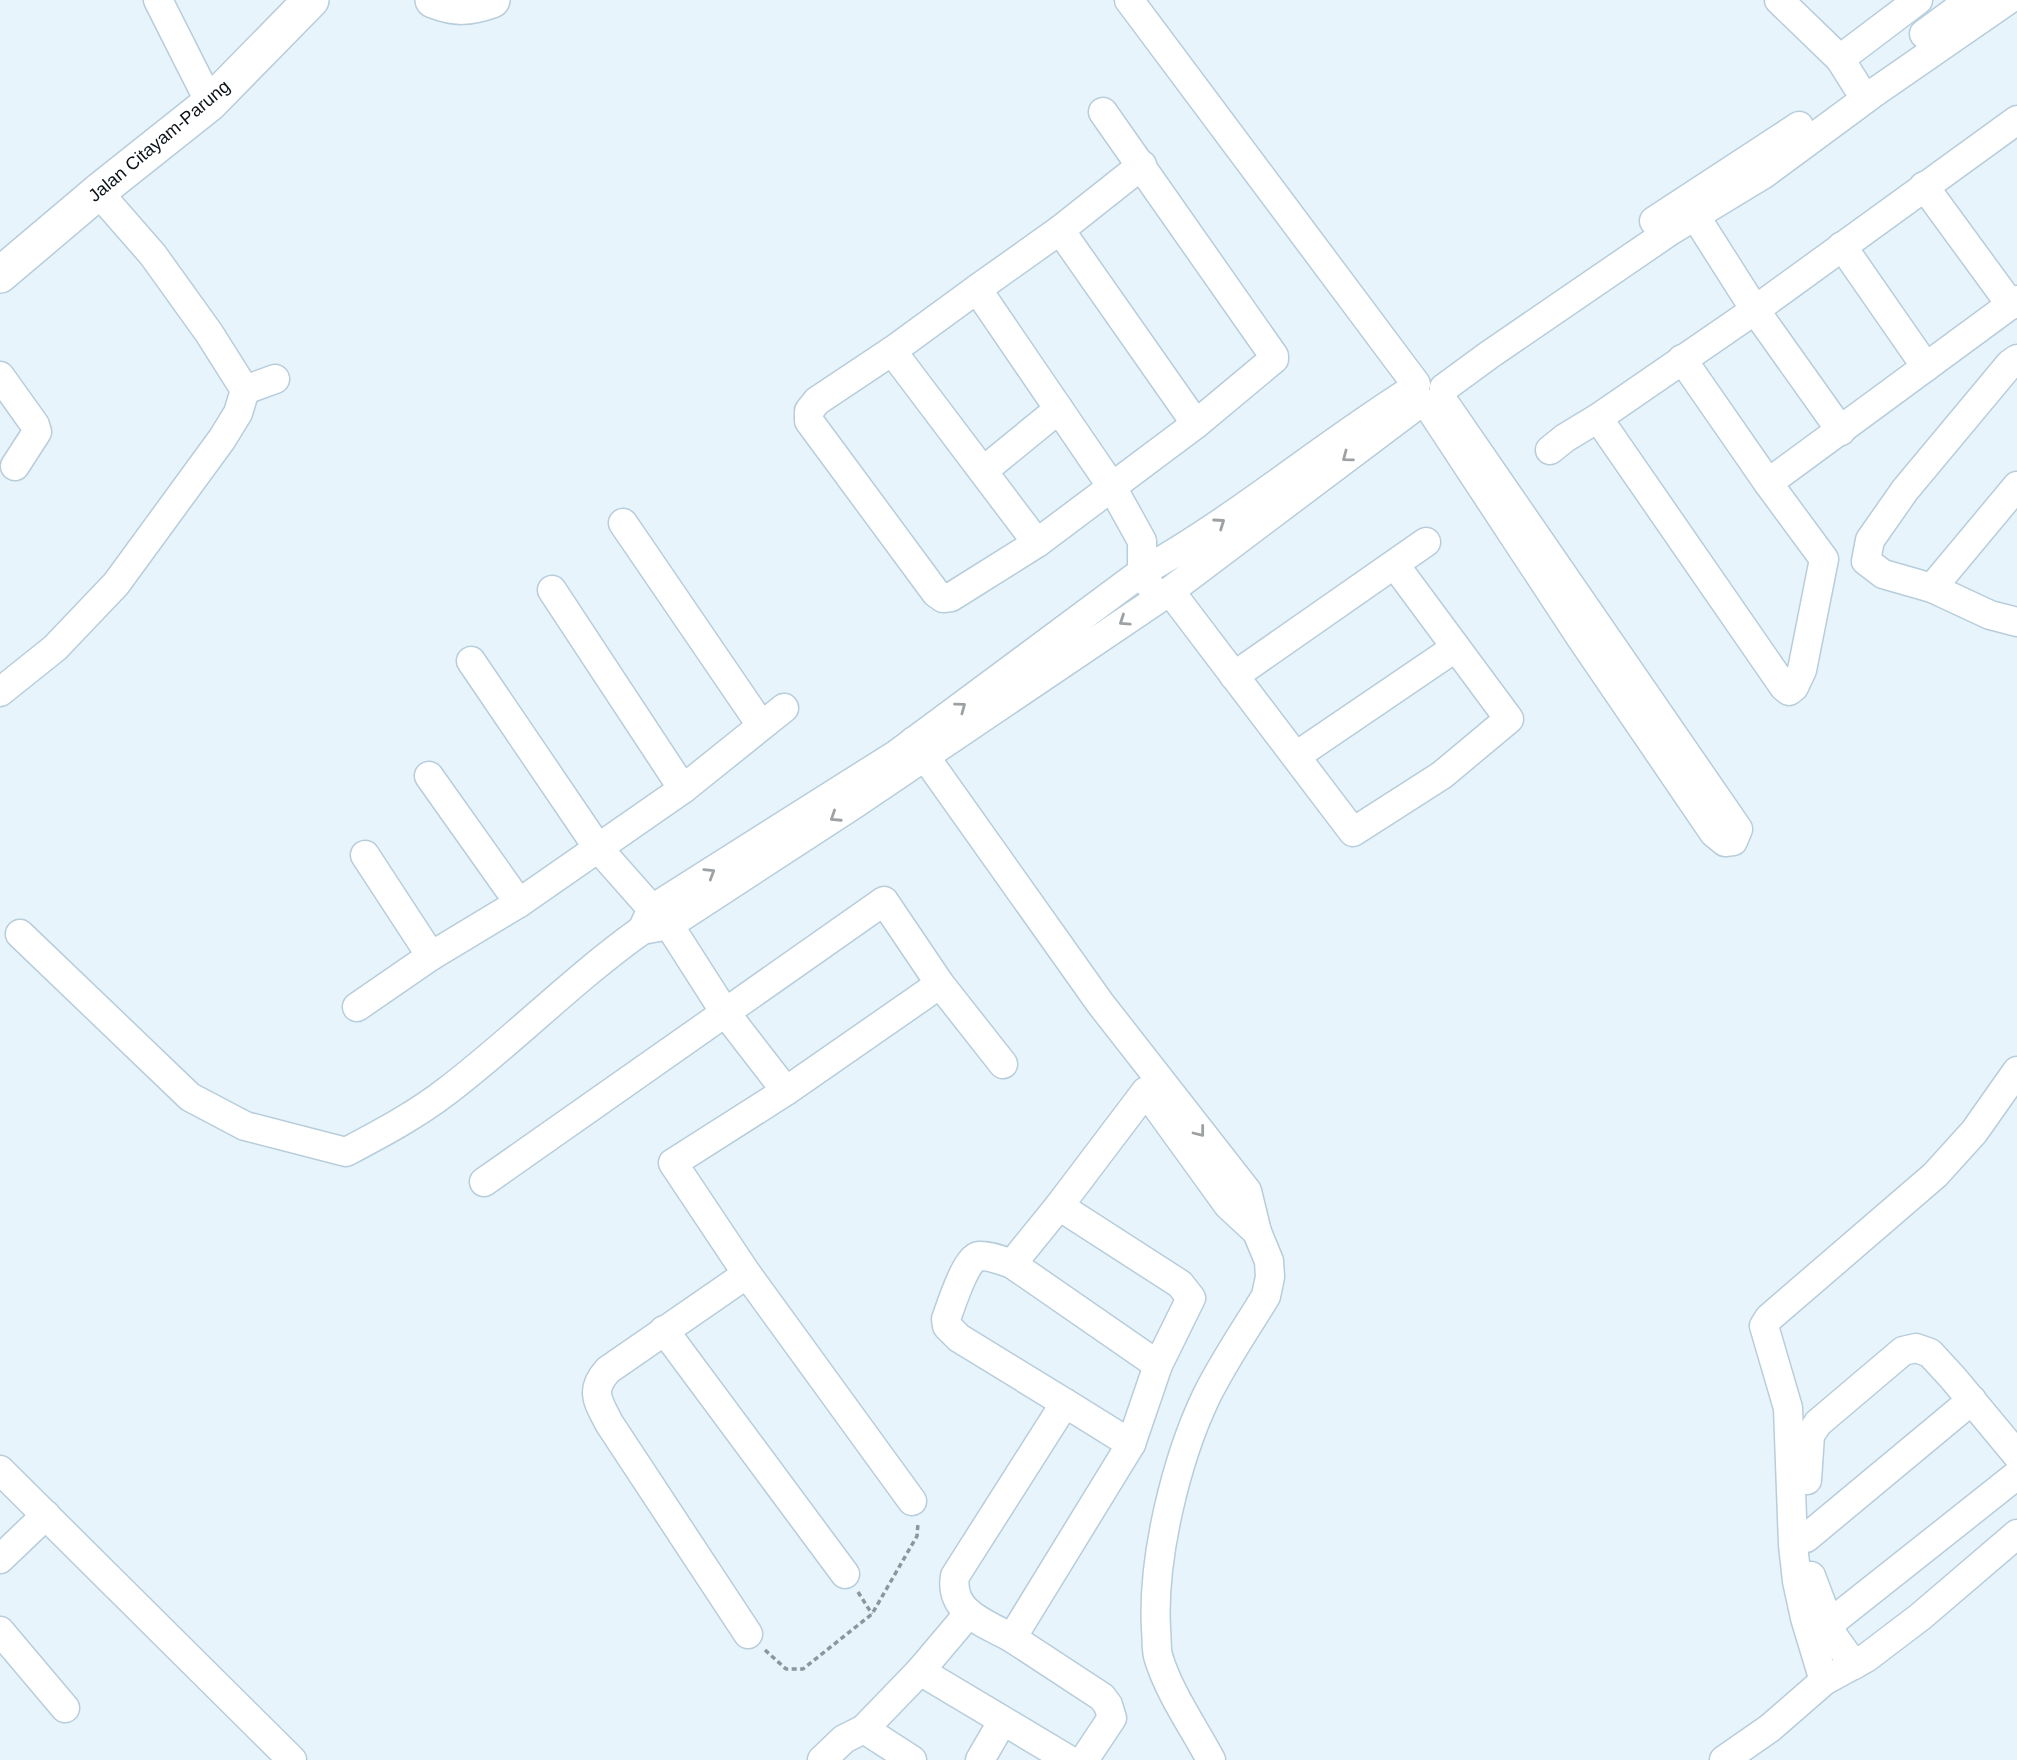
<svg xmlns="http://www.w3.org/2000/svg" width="2017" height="1760" font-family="Arial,sans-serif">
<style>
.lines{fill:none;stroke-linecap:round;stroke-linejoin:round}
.minor-casing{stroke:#b7cddb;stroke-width:31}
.major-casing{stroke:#b7cddb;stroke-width:38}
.path{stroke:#8b969d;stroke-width:3.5;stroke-dasharray:5 3.5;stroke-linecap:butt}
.minor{stroke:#fff;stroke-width:28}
.major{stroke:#fff;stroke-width:35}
.oneway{stroke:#9da1a3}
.labels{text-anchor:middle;stroke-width:6;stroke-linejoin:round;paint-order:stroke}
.street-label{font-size:18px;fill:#0b1318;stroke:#fff}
</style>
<rect width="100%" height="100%" fill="#e7f4fc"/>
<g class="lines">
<g class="minor-casing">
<g id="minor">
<polyline points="158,0 210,103"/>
<polyline points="1129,0 1416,384"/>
<polyline points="1779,0 1840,59 1857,86"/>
<polyline points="1924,34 1970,0"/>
<polyline points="1840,59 1918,0"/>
<polyline points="1103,112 1274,356 1274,359 1196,424 1060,230 977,289 1112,487 1142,541 1142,572 1149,584"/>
<polyline points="1924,186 2011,305"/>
<polyline points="1687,203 1755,310 1841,431"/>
<polyline points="1654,221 1799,126"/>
<polyline points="1060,230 1142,165"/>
<polyline points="1842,246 1926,367"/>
<polyline points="977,289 892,351 817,401 809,411 809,421 936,593 943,598 951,597 1037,543 1196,424"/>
<polyline points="892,351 1037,543"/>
<polyline points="2017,359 2010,364 1905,490 1870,540 1866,561 1883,574 1932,588 1990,615 2017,622"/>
<polyline points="0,376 35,425 37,432 15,466"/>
<path d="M 1415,388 C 1322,446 1237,519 1142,572 L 897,754 L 652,909 L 642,930 L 669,925 L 853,805 L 1170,591 L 1421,402"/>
<polyline points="1444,388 1489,355 1670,231 1764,174 1875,92 2008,0"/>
<polyline points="245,390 275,379"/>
<polyline points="1427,404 1581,638 1714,833 1725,842 1733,841 1738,829 1441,398"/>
<polyline points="1598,418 1784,687 1789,691 1794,687 1802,670 1824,559 1768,483 1682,359"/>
<polyline points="1550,450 1565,438 1598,418 1755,310 2017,120"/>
<polyline points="983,471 1059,409"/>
<polyline points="1768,483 2017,300"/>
<polyline points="623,523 761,725"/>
<polyline points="1932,588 2017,486"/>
<polyline points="552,590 683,789"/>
<polyline points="1170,591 1353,832 1442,775 1509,719 1395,565"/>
<polyline points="471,661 598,848 652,909 669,925 724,1011 786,1091"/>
<polyline points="1234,676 1426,542"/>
<polyline points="0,692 55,648 116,584 222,439 238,413 245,390 209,333 153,255 98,192"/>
<path d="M 914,741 L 1100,1003 L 1247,1191 L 1257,1232 L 1269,1261 L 1270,1277 L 1266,1296 C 1246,1329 1223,1362 1206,1397 C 1176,1460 1152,1559 1156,1629 C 1157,1638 1156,1647 1158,1656 C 1169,1693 1193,1726 1211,1760"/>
<polyline points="1296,756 1455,648"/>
<polyline points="429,776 519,903"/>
<polyline points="365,855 431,956 519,903 683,789 784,708"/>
<path d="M 20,934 L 190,1097 L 245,1126 L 346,1152 C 380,1134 416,1115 447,1091 C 514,1040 573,979 642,930"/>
<polyline points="357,1007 431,956"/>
<polyline points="1155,1104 1228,1205 1257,1232"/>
<polyline points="484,1182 884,901 940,984 1003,1064"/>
<path d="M 1059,1206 L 1012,1264 C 1003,1261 989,1255 979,1256 C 966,1257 951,1306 946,1319 L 947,1326 L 959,1338 L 1065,1403"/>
<polyline points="1012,1264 1158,1365"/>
<path d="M 747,1274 L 608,1370 C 589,1391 598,1401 609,1423 L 748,1634"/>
<polyline points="664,1330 845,1574"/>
<polyline points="0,1470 292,1760"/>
<polyline points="1807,1480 1810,1435 1818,1423 1903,1351 1916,1348 1930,1353 1953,1378 2017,1455"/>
<polyline points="912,1501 747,1274 673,1163 786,1091 940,984"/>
<polyline points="1806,1538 1972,1400"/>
<polyline points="0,1559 46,1515"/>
<polyline points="1811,1576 1834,1637 1854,1665"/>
<polyline points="1829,1624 2017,1475"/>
<polyline points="0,1631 65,1708"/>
<path d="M 1012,1638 C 985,1623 949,1612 955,1576 L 1065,1403 L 1131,1444"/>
<polyline points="920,1671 1069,1760"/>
<polyline points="1824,1681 1805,1618 1797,1581 1793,1545 1788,1408 1764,1326 1769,1318 1935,1175 1974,1132 2017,1071"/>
<polyline points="864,1729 912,1760"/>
<polyline points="822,1760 844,1739 864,1729 920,1671 969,1613"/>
<polyline points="980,1760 1002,1722"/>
<polyline points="1084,1760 1112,1718 1108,1705 1102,1697 1012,1638 1131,1444 1158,1365 1191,1298 1180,1284 1059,1206 1146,1091"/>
<polyline points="1724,1760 1770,1728 1824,1681 1866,1658 1920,1617 2017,1534"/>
</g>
</g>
<g class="major-casing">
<g id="major">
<path d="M 433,0 C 456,9 469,8 492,0"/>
<polyline points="0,275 98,192 210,103 311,0"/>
</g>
</g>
<g class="path">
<polyline points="858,1592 872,1614"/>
<polyline points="765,1650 786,1669 803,1669 872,1614 917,1536 918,1523"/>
</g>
<use href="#minor" class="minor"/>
<use href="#major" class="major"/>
</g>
<defs><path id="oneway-chevron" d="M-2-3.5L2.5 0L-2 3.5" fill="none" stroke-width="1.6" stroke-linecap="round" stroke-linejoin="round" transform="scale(1.75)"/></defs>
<g class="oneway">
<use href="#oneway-chevron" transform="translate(1347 457) rotate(143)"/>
<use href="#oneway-chevron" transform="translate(1220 523) rotate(-35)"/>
<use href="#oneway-chevron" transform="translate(1124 621) rotate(146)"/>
<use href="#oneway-chevron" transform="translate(961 707) rotate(-37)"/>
<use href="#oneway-chevron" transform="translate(835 817) rotate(147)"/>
<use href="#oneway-chevron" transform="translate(710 873) rotate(-32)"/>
<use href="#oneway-chevron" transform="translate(1200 1132) rotate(52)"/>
</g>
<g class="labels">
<g class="street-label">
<text transform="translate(159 141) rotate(-40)" y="6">Jalan Citayam-Parung</text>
</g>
</g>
</svg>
